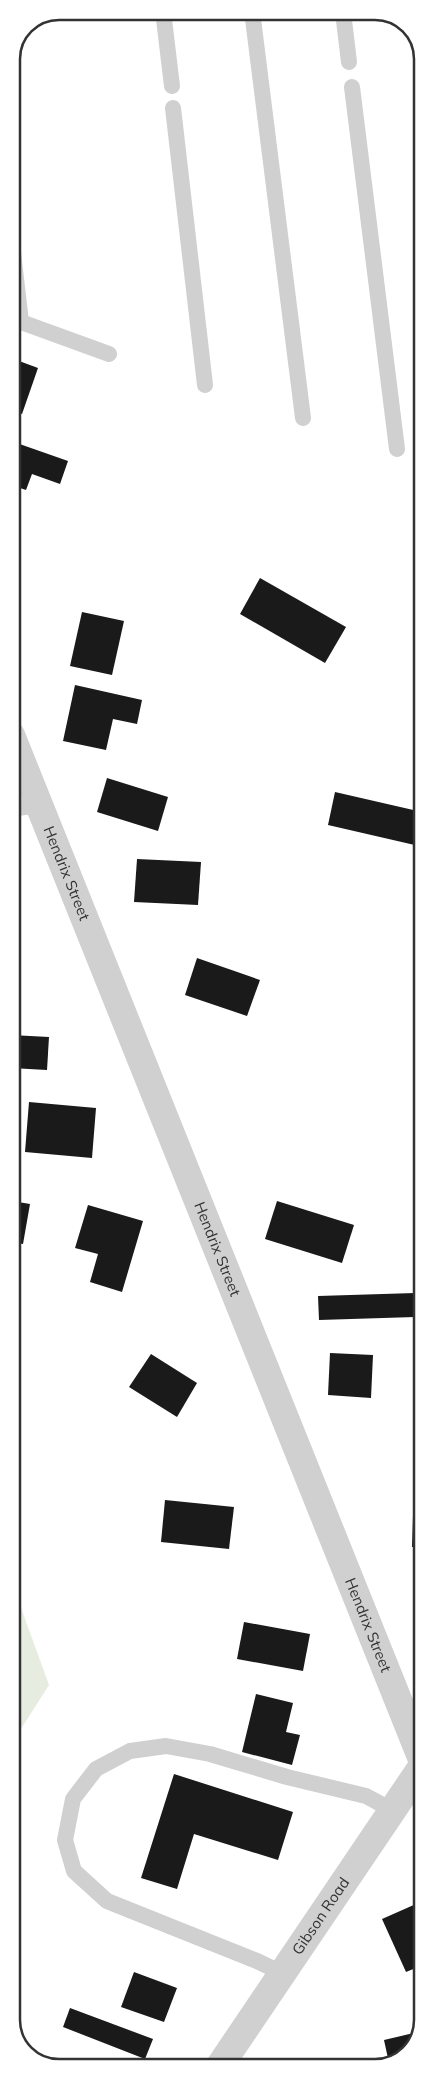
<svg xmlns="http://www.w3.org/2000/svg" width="434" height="2079" font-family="Mulish,sans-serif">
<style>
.green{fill:#e6ecdf}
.building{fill:#1a1a1a}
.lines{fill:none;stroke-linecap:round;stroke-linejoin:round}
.service{stroke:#d0d0d0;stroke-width:16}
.minor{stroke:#d0d0d0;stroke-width:28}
.tertiary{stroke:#d0d0d0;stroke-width:28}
.labels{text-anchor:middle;stroke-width:5;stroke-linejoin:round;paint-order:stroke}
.street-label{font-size:15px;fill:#333;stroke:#fff}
.rim{fill:none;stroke:#333;stroke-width:2.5}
</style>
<rect width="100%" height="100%" fill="#fff"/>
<polygon class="green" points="12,1583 49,1685 12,1743"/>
<g class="building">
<polygon points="11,358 38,368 22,414 11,410"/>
<polygon points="11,441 68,461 60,484 32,474 26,490 11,485"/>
<polygon points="260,578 346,627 325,663 240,614"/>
<polygon points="82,612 124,621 112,675 70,666"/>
<polygon points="75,685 142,700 137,724 113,719 106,750 63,741"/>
<polygon points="107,778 168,797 158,831 97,812"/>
<polygon points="335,792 422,812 422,830 419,846 328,825"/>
<polygon points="137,859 201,862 198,905 134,902"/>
<polygon points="197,958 260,980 247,1016 185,995"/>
<polygon points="11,1035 49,1037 47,1070 11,1068"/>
<polygon points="29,1102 96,1108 92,1158 25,1152"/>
<polygon points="12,1201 30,1204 23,1244 12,1242"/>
<polygon points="277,1201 354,1225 342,1263 265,1239"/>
<polygon points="88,1205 143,1221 122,1292 90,1282 98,1254 75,1248"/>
<polygon points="415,1293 415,1317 319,1320 318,1296"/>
<polygon points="330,1353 373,1355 371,1398 328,1395"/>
<polygon points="151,1354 197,1383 177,1417 129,1387"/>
<polygon points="165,1500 234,1507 229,1549 161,1542"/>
<polygon points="413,1516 423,1516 423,1547 412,1547"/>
<polygon points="244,1622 310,1634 303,1671 237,1659"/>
<polygon points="256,1694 293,1703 286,1732 300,1735 292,1765 242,1752"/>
<polygon points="174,1774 293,1812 278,1860 194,1834 177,1889 141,1878"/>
<polygon points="416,1904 423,1920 423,1965 406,1972 382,1919"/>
<polygon points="134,1972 177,1988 164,2022 121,2007"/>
<polygon points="70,2008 153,2039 145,2059 63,2027"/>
<polygon points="418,2032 411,2052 389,2063 384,2040"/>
</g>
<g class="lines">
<g class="service">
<polyline points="163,11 172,86"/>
<polyline points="252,11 303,418"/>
<polyline points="343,12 349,62"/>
<polyline points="352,87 397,449"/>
<polyline points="173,108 205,385"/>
<polyline points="11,235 21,322 109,354"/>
<polyline points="11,809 38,805"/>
<polyline points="282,1973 257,1961 107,1901 74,1871 65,1840 73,1799 96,1769 130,1751 166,1746 210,1754 287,1777 366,1796 392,1810"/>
</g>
<path class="minor" id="s1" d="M 11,735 L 423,1762"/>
<path class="tertiary" id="s2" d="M 219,2067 L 423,1765"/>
</g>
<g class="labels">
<g class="street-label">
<text dy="5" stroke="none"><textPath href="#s1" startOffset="149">Hendrix Street</textPath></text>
<text dy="5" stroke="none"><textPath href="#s1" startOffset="554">Hendrix Street</textPath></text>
<text dy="5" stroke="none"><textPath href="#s1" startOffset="959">Hendrix Street</textPath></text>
<text dy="5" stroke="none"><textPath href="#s2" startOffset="182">Gibson Road</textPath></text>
</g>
</g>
<path d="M0 0H434V2079H0ZM59 20H375A39 39 0 0 1 414 59V2020A39 39 0 0 1 375 2059H59A39 39 0 0 1 20 2020V59A39 39 0 0 1 59 20Z" fill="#fff" fill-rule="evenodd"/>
<path class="rim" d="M59 20H375A39 39 0 0 1 414 59V2020A39 39 0 0 1 375 2059H59A39 39 0 0 1 20 2020V59A39 39 0 0 1 59 20Z"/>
</svg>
